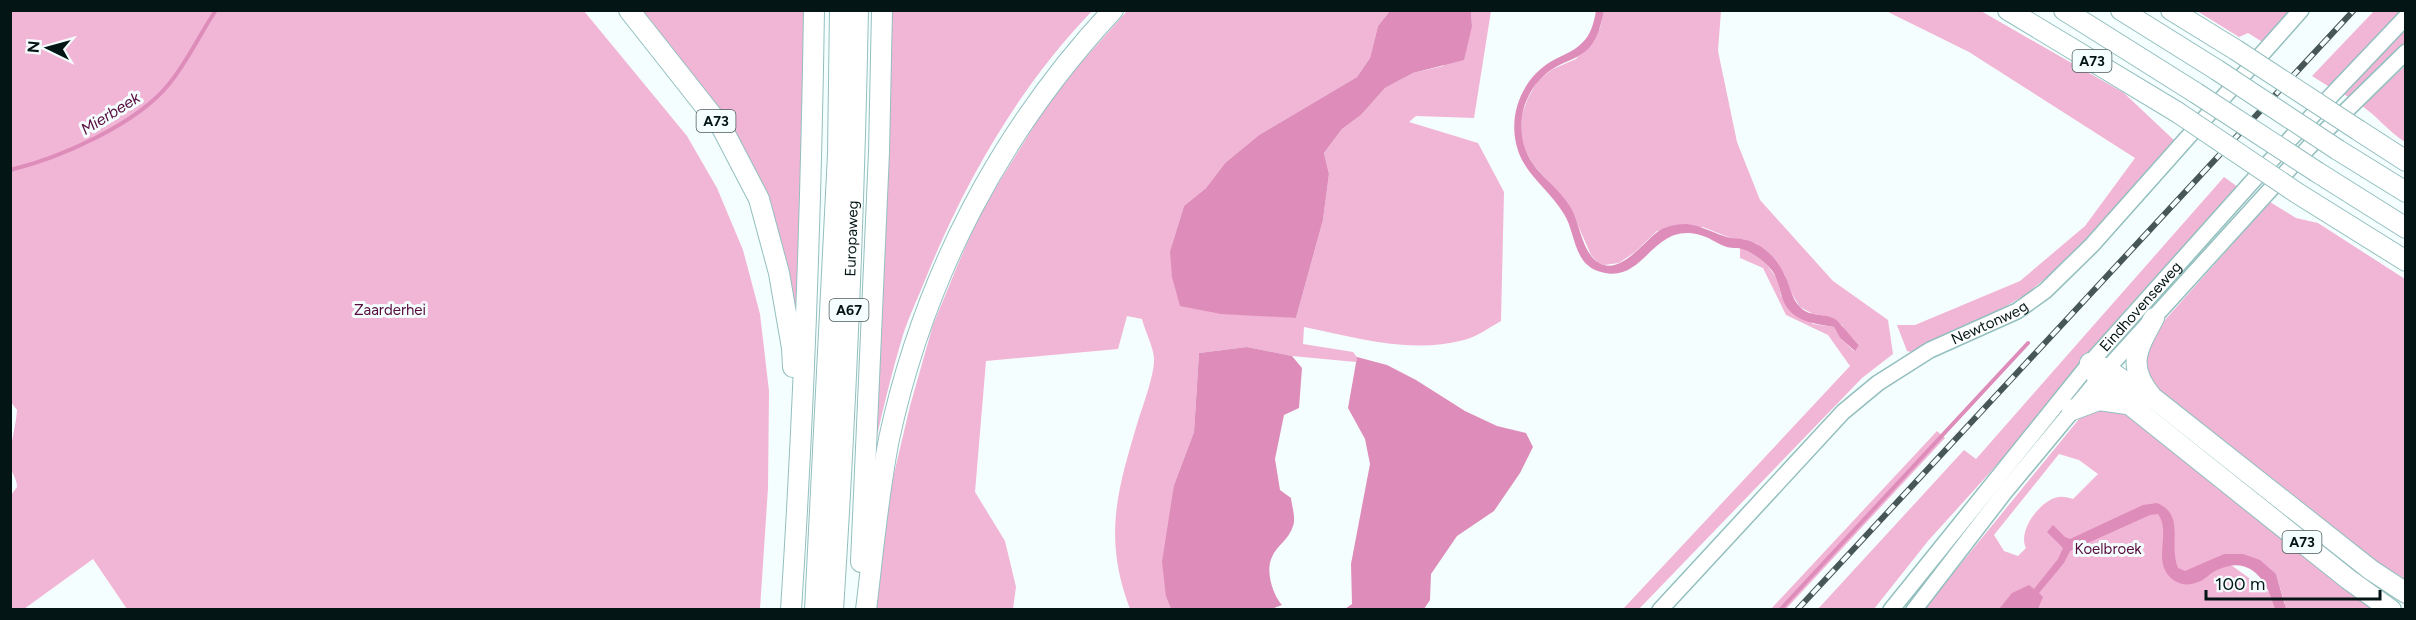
<svg xmlns="http://www.w3.org/2000/svg" width="2416" height="620" font-family="Figtree,sans-serif">
<style>
.green{fill:#f1b5d6;fill-rule:evenodd}
.water{fill:#de8cba}
.lines{fill:none;stroke-linecap:round;stroke-linejoin:round}
.stream{stroke:#de8cba;stroke-width:4}
.secondary-casing{stroke:#93bfbe;stroke-width:18}
.highway-casing{stroke:#93bfbe;stroke-width:22}
.secondary{stroke:#fff;stroke-width:15}
.highway{stroke:#fff;stroke-width:20}
.rail-casing{stroke:#475656;stroke-width:6}
.rail{stroke:#f5fefe;stroke-width:4;stroke-dasharray:11;stroke-linecap:butt}
.highway-bridge-casing{stroke:#93bfbe;stroke-width:22;stroke-linecap:butt}
.highway-bridge{stroke:#fff;stroke-width:20}
.labels{text-anchor:middle;stroke-width:6;stroke-linejoin:round;paint-order:stroke}
.shield{fill:#f5fefe;stroke:#4c5b5b;stroke-width:1.5}
.shield-label{font-size:14px;font-weight:bold;fill:#041515}
.street-label{font-size:15px;fill:#041515;stroke:#f5fefe}
.park-label{font-size:15px;fill:#550b3c;stroke:#f5fefe}
.water-label{font-size:16px;font-style:italic;fill:#591040;stroke:#f5fefe}
</style>
<rect width="100%" height="100%" fill="#f5fefe"/>
<g class="green">
<path d="M 10,11 L 584,11 L 687,136 L 717,188 L 743,250 L 760,314 L 769,391 L 768,488 L 760,609 L 127,609 L 93,559 L 24,609 L 11,609 L 11,495 L 17,487 C 17,478 11,473 10,464 C 9,450 16,426 17,410 L 10,401 Z"/>
<polygon points="636,11 804,11 798,317 783,247 767,200"/>
<path d="M 889,11 L 1092,11 C 1018,88 965,181 925,280 C 918,298 909,316 903,335 C 892,371 883,408 875,445 Z"/>
<path d="M 1127,11 L 1390,11 L 1378,26 L 1370,58 L 1357,77 L 1259,135 L 1225,163 L 1206,188 L 1184,206 L 1170,251 L 1276,316 L 1296,318 L 1323,220 L 1329,174 L 1324,153 L 1342,129 L 1361,115 L 1385,88 L 1413,73 L 1443,66 L 1472,26 L 1471,11 L 1491,11 L 1474,118 L 1416,116 L 1409,122 L 1478,143 L 1504,192 L 1501,321 C 1490,327 1477,337 1464,340 C 1410,354 1358,338 1304,327 L 1303,344 L 1353,352 L 1357,357 L 1356,362 L 1292,356 L 1247,347 L 1199,353 L 1194,432 L 1174,485 L 1166,597 L 1171,609 L 1130,609 C 1103,538 1117,491 1138,421 C 1143,406 1155,373 1154,358 C 1153,346 1145,331 1142,319 L 1127,316 L 1118,349 L 986,361 L 975,492 L 1005,541 L 1016,587 L 1013,609 L 876,610 L 889,495 L 910,406 L 933,325 L 956,269 L 980,213 L 1055,92 Z"/>
<polygon points="1604,11 1721,11 1718,51 1737,142 1760,200 1833,281 1888,320 1893,354 1862,378 1639,609 1623,609 1850,366 1828,335 1786,315 1763,268 1740,258 1740,248 1754,254 1767,265 1778,280 1781,296 1813,324 1834,327 1840,338 1854,351 1859,345 1846,333 1842,325 1826,316 1813,314 1800,307 1789,289 1785,275 1757,244 1743,239 1733,239 1703,227 1657,231 1635,252 1619,263 1604,265 1598,263 1591,255 1570,207 1533,164 1526,152 1521,137 1522,114 1528,98 1538,80 1553,69 1576,59 1600,28"/>
<polygon points="1886,11 1981,11 2124,93 2176,142 2062,265 2025,295 1991,315 1911,352 1907,351 1897,325 1915,325 2020,281 2085,226 2135,158 1969,52"/>
<polygon points="2197,11 2294,11 2264,43 2248,33 2239,37"/>
<polygon points="2374,11 2405,11 2331,88 2312,76"/>
<polygon points="2405,25 2405,43 2350,98 2340,92"/>
<path d="M 2405,66 L 2405,142 C 2389,132 2378,117 2362,106 Z"/>
<polygon points="2224,177 2238,187 2128,307 2022,437 1928,541 1874,609 1817,610 1964,450 1976,459"/>
<polygon points="2270,202 2296,218 2318,223 2405,279 2405,579 2367,556 2148,385 2142,356 2156,330"/>
<path d="M 2093,409 L 2120,411 L 2133,420 L 2371,609 L 1923,610 L 2079,419 ZM 2059,454 L 2079,460 L 2098,474 L 2073,499 C 2069,498 2063,496 2059,497 C 2041,499 2017,531 2026,548 L 2018,556 L 2004,551 L 1994,535 ZM 2220,557 L 2276,574 L 2285,604 Z"/>
<polygon points="1937,431 1945,438 1786,609 1771,609"/>
</g>
<g class="water">
<polygon points="1390,11 1471,11 1472,26 1464,60 1413,73 1385,88 1361,115 1342,129 1324,153 1329,174 1323,220 1296,318 1221,314 1180,306 1172,277 1170,251 1184,206 1206,188 1225,163 1259,135 1357,77 1370,58 1378,26"/>
<path d="M 1596,11 L 1604,11 C 1601,24 1598,38 1589,48 C 1579,58 1566,61 1554,68 C 1537,78 1525,97 1522,116 C 1521,128 1521,140 1526,151 C 1535,174 1559,187 1571,208 C 1580,224 1582,253 1599,263 C 1620,275 1642,244 1656,233 C 1663,227 1676,224 1686,224 C 1700,225 1711,232 1724,236 C 1731,239 1735,238 1742,239 C 1760,242 1775,256 1783,272 C 1790,283 1790,298 1801,308 C 1810,317 1824,313 1835,319 C 1841,323 1852,339 1859,345 L 1855,351 L 1840,338 L 1834,327 C 1811,323 1788,321 1781,294 C 1778,283 1777,275 1768,266 C 1760,258 1749,250 1738,248 C 1733,248 1729,248 1724,246 C 1716,243 1709,237 1700,235 C 1652,221 1645,285 1601,272 C 1573,265 1576,233 1564,214 C 1552,194 1533,180 1522,160 C 1505,126 1517,85 1547,64 C 1559,56 1572,53 1582,43 C 1591,35 1594,22 1596,11 Z"/>
<path d="M 1247,347 L 1292,356 L 1302,368 L 1299,408 L 1284,415 L 1275,459 L 1280,490 L 1291,498 C 1292,507 1296,518 1293,526 C 1289,540 1277,545 1272,557 C 1265,571 1273,595 1282,605 L 1269,610 L 1171,609 L 1166,597 L 1162,562 L 1174,485 L 1194,432 L 1199,353 Z"/>
<polygon points="1357,357 1387,365 1416,380 1465,411 1497,426 1526,433 1533,447 1520,473 1494,511 1457,536 1431,574 1430,600 1424,609 1345,609 1352,604 1351,564 1370,464 1365,439 1348,408"/>
<path d="M 2157,503 C 2186,515 2168,544 2178,568 L 2185,571 L 2224,554 L 2243,554 L 2260,560 L 2276,574 L 2286,609 L 2275,609 C 2267,581 2251,554 2217,570 C 2210,573 2205,580 2198,582 C 2189,586 2179,585 2172,579 C 2151,562 2172,533 2158,514 L 2150,515 L 2070,551 L 2064,563 L 2039,593 L 2043,597 L 2038,609 L 1999,609 L 2012,593 L 2029,585 L 2034,589 L 2058,559 L 2063,548 L 2047,532 L 2053,525 L 2065,537 L 2070,539 L 2143,505 Z"/>
</g>
<g class="lines">
<g class="stream">
<path d="M 10,170 C 60,158 137,124 169,84 C 187,62 200,34 216,10"/>
<polyline points="1780,610 2028,343"/>
</g>
<g class="secondary-casing">
<g id="secondary">
<path id="s1" d="M 1660,610 L 1843,412 L 1878,383 L 1930,350 L 2017,311 L 2045,291 L 2092,245 L 2301,10"/>
<path id="s2" d="M 1891,610 L 2090,363 L 2292,137 L 2406,17"/>
<polyline points="1914,610 2004,493 2107,369 2309,147 2406,52"/>
</g>
</g>
<g class="highway-casing">
<g id="highway">
<polyline points="629,10 722,128 759,199 779,273 792,348 793,367"/>
<polyline points="2008,10 2177,112"/>
<polyline points="2064,10 2196,93"/>
<polyline points="2121,10 2217,70"/>
<polyline points="2171,10 2236,50"/>
<polyline points="2358,130 2406,161"/>
<polyline points="2338,150 2406,192"/>
<polyline points="2317,172 2406,228"/>
<polyline points="2297,193 2406,261"/>
<path d="M 2154,318 C 2137,349 2126,366 2152,397 L 2371,570 L 2406,593"/>
<polyline points="2090,363 2098,379 2109,388 2348,579 2391,610"/>
<polyline points="2099,366 2107,369 2149,399"/>
<polyline points="2072,410 2099,400 2127,404"/>
<polyline points="861,562 879,152 882,10"/>
<path d="M 791,610 C 804,410 811,210 814,10"/>
<polyline points="815,610 838,154 840,10"/>
<path id="s3" d="M 833,610 C 846,410 854,210 858,10"/>
<path d="M 866,610 C 873,553 878,495 889,439 C 924,277 1000,131 1113,10"/>
</g>
</g>
<use href="#secondary" class="secondary"/>
<use href="#highway" class="highway"/>
<g class="rail-casing">
<polyline id="rail" points="1797,610 2354,10"/>
</g>
<use href="#rail" class="rail"/>
<g class="highway-bridge-casing">
<g id="highway-bridge">
<polyline points="2236,50 2358,130"/>
<polyline points="2217,70 2338,150"/>
<polyline points="2196,93 2317,172"/>
<polyline points="2177,112 2297,193"/>
</g>
</g>
<use href="#highway-bridge" class="highway-bridge"/>
</g>
<g class="labels">
<g class="shield">
<rect x="2072.5" y="50" width="39" height="22" rx="4.5"/>
<rect x="696.5" y="110" width="39" height="22" rx="4.5"/>
<rect x="829.5" y="299" width="39" height="22" rx="4.5"/>
<rect x="2282.5" y="531" width="39" height="22" rx="4.5"/>
</g>
<g class="shield-label">
<text x="2092" y="66">A73</text>
<text x="716" y="126">A73</text>
<text x="849" y="315">A67</text>
<text x="2302" y="547">A73</text>
</g>
<g class="street-label">
<text dy="5" stroke="none"><textPath href="#s3" startOffset="372">Europaweg</textPath></text>
<text dy="5" stroke="none"><textPath href="#s2" startOffset="393">Eindhovenseweg</textPath></text>
<text dy="5" stroke="none"><textPath href="#s1" startOffset="442">Newtonweg</textPath></text>
</g>
<g class="park-label">
<text x="390" y="315">Zaarderhei</text>
<text x="2108" y="554">Koelbroek</text>
</g>
<g class="water-label">
<text transform="translate(110 113) rotate(-32)" y="6">Mierbeek</text>
</g>
</g>
<rect width="2416" height="620" fill="none" stroke="#041515" stroke-width="24"/>
<g transform="translate(48 48) rotate(275)" stroke="#f5fefe" stroke-width="4.5" paint-order="stroke">
<path d="M0-4.5L10 22L0 15L-10 22Z" fill="#041515"/>
<text y="-9" font-size="16" font-weight="bold" text-anchor="middle" fill="#041515">N</text>
</g>
<path d="M2206 590v9h174v-9" fill="none" stroke="#041515" stroke-width="3"/>
<text x="2215" y="590" font-size="18" fill="#041515" stroke="#f5fefe" stroke-width="4.5" paint-order="stroke">100 m</text>
</svg>
